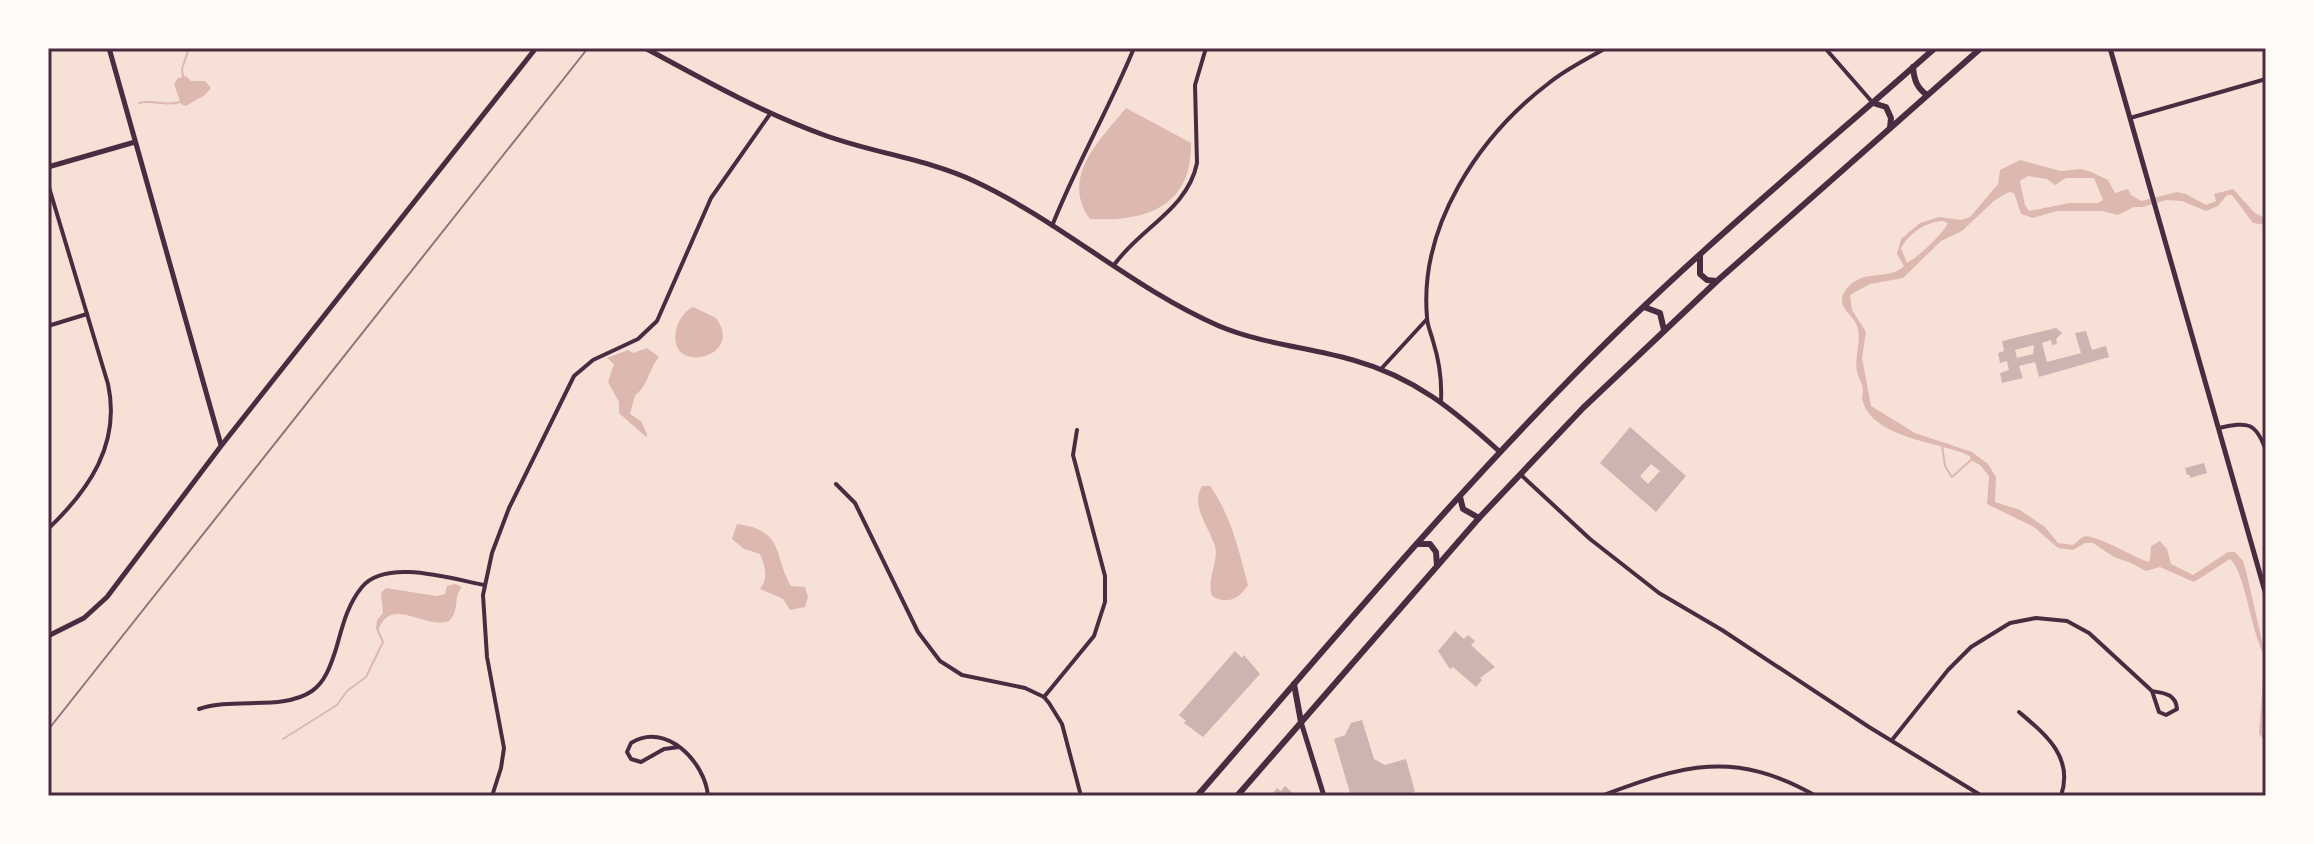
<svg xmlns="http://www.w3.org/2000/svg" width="2314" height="844" font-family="Commissioner,sans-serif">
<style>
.water{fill:#dcb8b0;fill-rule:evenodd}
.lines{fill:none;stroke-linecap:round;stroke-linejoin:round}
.stream{stroke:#dcb8b0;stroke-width:2}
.building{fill:#ccb4b1;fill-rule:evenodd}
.minor{stroke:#4a2c40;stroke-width:4}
.tertiary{stroke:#4a2c40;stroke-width:5}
.primary{stroke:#4a2c40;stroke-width:6}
.rail{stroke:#8f747c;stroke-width:2}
.neatline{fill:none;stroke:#4a2c40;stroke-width:3}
</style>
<rect width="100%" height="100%" fill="#f7e1d7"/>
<g class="water">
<polygon points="186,76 191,81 205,81 211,88 205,95 186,106 181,104 174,84 178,78"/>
<path d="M 1126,108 L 1191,143 C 1192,207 1146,222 1090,219 C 1060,177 1100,140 1126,108 Z"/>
<path d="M 2020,160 L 2061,171 L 2081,169 L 2091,172 L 2108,180 L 2115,193 L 2128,189 L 2131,195 L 2141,201 L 2177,192 L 2186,194 L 2206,205 L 2216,201 L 2214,194 L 2233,189 L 2255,213 L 2266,218 L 2266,225 L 2253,223 L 2232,195 L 2227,195 L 2218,206 L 2206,211 L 2182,201 L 2166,200 L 2143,207 L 2134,207 L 2118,215 L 2102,211 L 2057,211 L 2033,218 L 2021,214 L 2014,193 L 2009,192 L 1995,200 L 1962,231 L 1941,241 L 1903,278 L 1870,284 L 1850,295 L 1852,310 L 1866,332 L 1862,358 L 1871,406 L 1915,433 L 1972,452 L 1988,464 L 1996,477 L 1995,502 L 2020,510 L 2045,527 L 2058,543 L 2073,545 C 2077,542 2079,539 2083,537 C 2092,532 2135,558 2148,562 L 2150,560 L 2151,546 L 2160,541 L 2167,549 L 2171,564 L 2193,575 L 2228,552 L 2235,552 L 2243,561 L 2246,571 L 2266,658 C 2251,636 2246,573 2230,559 L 2194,582 L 2160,567 L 2146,571 L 2131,563 L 2114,557 L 2093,543 L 2085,543 L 2073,550 L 2058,548 L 2034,527 L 1987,504 L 1989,476 L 1980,465 L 1971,460 L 1970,456 C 1942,442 1874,439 1863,402 C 1861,396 1863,396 1863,390 C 1862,383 1859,378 1857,372 C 1854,358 1861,343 1858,329 C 1855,313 1830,307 1849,286 C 1865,269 1888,281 1904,266 L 1897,254 L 1901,239 L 1920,223 L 1939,217 L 1961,220 L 1970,217 L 1998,184 L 2000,170 ZM 2028,176 L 2047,179 L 2055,185 L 2066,178 L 2094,178 L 2103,200 L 2098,203 L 2069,203 L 2029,211 L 2025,205 L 2020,181 ZM 1943,221 L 1948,223 C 1943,234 1917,258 1907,263 L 1901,248 C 1910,233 1925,222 1943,221 Z"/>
<path d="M 693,307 L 716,318 C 746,358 667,376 676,331 C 677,322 685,310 693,307 Z"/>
<path d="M 647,348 L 659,357 C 648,370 648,387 635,395 L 630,414 L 641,421 L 647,434 L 646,437 L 619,413 L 619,402 L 608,382 L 614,364 L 607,358 L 628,350 L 633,353 Z"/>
<path d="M 1202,486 L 1210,486 C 1231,515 1239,551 1248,585 C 1239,599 1227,605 1212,596 C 1206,579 1219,563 1215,546 C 1209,527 1190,506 1202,486 Z"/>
<path d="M 737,524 C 785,530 773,555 791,586 L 805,587 L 808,597 L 805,607 L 790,610 L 783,599 L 760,589 C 769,577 765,567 760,554 L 744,549 L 732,539 Z"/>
<path d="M 455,584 L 462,587 C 453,596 460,611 449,621 C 424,630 390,594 378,631 L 376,629 L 377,620 L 383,613 L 381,593 L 386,588 L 436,596 L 445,594 L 447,586 Z"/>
<polygon points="2266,676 2266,742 2259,734 2263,679"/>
</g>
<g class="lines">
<g class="stream">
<polyline points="183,76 182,69 189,48"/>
<path d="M 139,103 C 153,99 165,107 180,102"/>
<polyline points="1942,445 1945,466 1952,477 1971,460"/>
<polyline points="283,739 337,705 347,691 366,677 383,642 378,631"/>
</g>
</g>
<g class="building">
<path d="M 2056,328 L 2062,333 L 2056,339 L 2057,344 L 2052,345 L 2051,340 L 2042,343 L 2047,362 L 2081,353 L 2075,333 L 2086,331 L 2092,350 L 2106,346 L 2109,357 L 2039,377 L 2035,362 L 2019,366 L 2023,378 L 2002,383 L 2000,373 L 2009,370 L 2007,361 L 2000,363 L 1998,353 L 2004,351 L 2002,341 ZM 2034,345 L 2033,354 L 2017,358 L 2015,350 Z"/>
<path d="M 1630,427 L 1686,476 L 1656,512 L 1600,463 ZM 1651,464 L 1660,471 L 1648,484 L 1640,476 Z"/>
<polygon points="2204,463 2207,473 2190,478 2190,475 2187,475 2185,468"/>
<polygon points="1455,631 1464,639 1468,635 1475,641 1471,645 1495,667 1480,678 1482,680 1476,687 1453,667 1450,669 1438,651"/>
<polygon points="1235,651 1242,658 1244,655 1260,674 1203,737 1184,723 1186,721 1179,715"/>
<polygon points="1362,720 1374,759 1385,765 1406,759 1415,792 1401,796 1351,796 1334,739 1345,735 1351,723"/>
<polygon points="1285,786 1296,796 1271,796 1277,788 1281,791"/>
</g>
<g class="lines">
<g class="minor">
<polyline points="1825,48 1873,103"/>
<polyline points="2130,118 2266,79"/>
<path d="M 48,184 L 108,384 C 121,444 89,490 48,529"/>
<path d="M 1052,226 C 1076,165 1109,109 1134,48"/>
<path d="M 1114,265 C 1140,228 1188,209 1197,163 L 1195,85 L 1206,48"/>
<polyline points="48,326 87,314"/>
<polyline points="1381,369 1427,319"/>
<path d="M 1441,401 C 1442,381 1439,360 1433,341 C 1431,333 1427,325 1427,317 C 1419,226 1479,136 1549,83 C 1566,69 1587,59 1606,48"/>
<path d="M 2219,428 C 2247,422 2256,421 2266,451"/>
<polyline points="1520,474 1590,539 1659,593 1722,630 1869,727 1982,796"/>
<polyline points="836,484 855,503 918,632 940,661 962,675 1025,688 1044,697 1049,703 1062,724 1081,796"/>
<polyline points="1044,697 1094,636 1105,602 1105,576 1073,455 1077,430"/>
<path d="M 199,709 C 233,697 283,711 312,691 C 326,681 331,664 336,649 C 342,628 347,605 362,587 C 386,558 452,579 484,585"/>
<path d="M 2019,712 C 2046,735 2074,757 2061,796"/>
<path d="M 1892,740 L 1948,670 L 1971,647 L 2010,623 L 2036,618 L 2067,621 L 2089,633 L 2152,691 L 2159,712 L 2166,715 L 2177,709 C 2176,694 2164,693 2152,691"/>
<path d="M 679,747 L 664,749 L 641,762 L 631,759 L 627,752 L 631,743 C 666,721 705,762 708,796"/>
<polyline points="492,796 501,768 504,748 487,657 483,595 492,553 509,508 574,376 593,360 638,339 657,321 711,198 770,114"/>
<path d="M 1601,796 C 1683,765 1734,749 1816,796"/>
</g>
<g class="tertiary">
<polyline points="109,48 221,445"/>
<path d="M 645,48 C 704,80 761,112 824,135 C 873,153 927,159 974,181 C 1060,221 1132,288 1219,326 C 1262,344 1308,347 1353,360 C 1414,377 1454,410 1500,452"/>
<polyline points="2110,48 2266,595"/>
<polyline points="48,167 135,142"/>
<polyline points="48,636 84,618 107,597 221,446 536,48"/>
<polyline points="1301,722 1324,796"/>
</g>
<g class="primary">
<path d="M 1913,67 C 1914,80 1917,88 1927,95"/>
<polyline points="1873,103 1886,107 1891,118 1890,128"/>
<polyline points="1700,256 1700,274 1707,280 1716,281"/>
<polyline points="1644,307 1660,313 1664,330"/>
<polyline points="1460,497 1463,509 1479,518"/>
<polyline points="1419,544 1430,544 1436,552 1437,566"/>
<polyline points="1294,684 1301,722"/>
<path d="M 1197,796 C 1320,655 1441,510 1572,377 C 1686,260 1813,156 1935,48"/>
<polyline points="1199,796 1211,796"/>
<polyline points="1237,796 1479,518 1583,408 1717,281 1981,48"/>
</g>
<polyline class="rail" points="48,730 588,48"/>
</g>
<rect width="2314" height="844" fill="none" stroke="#fffaf5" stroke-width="100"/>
<rect x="50" y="50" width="2214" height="744" class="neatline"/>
</svg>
